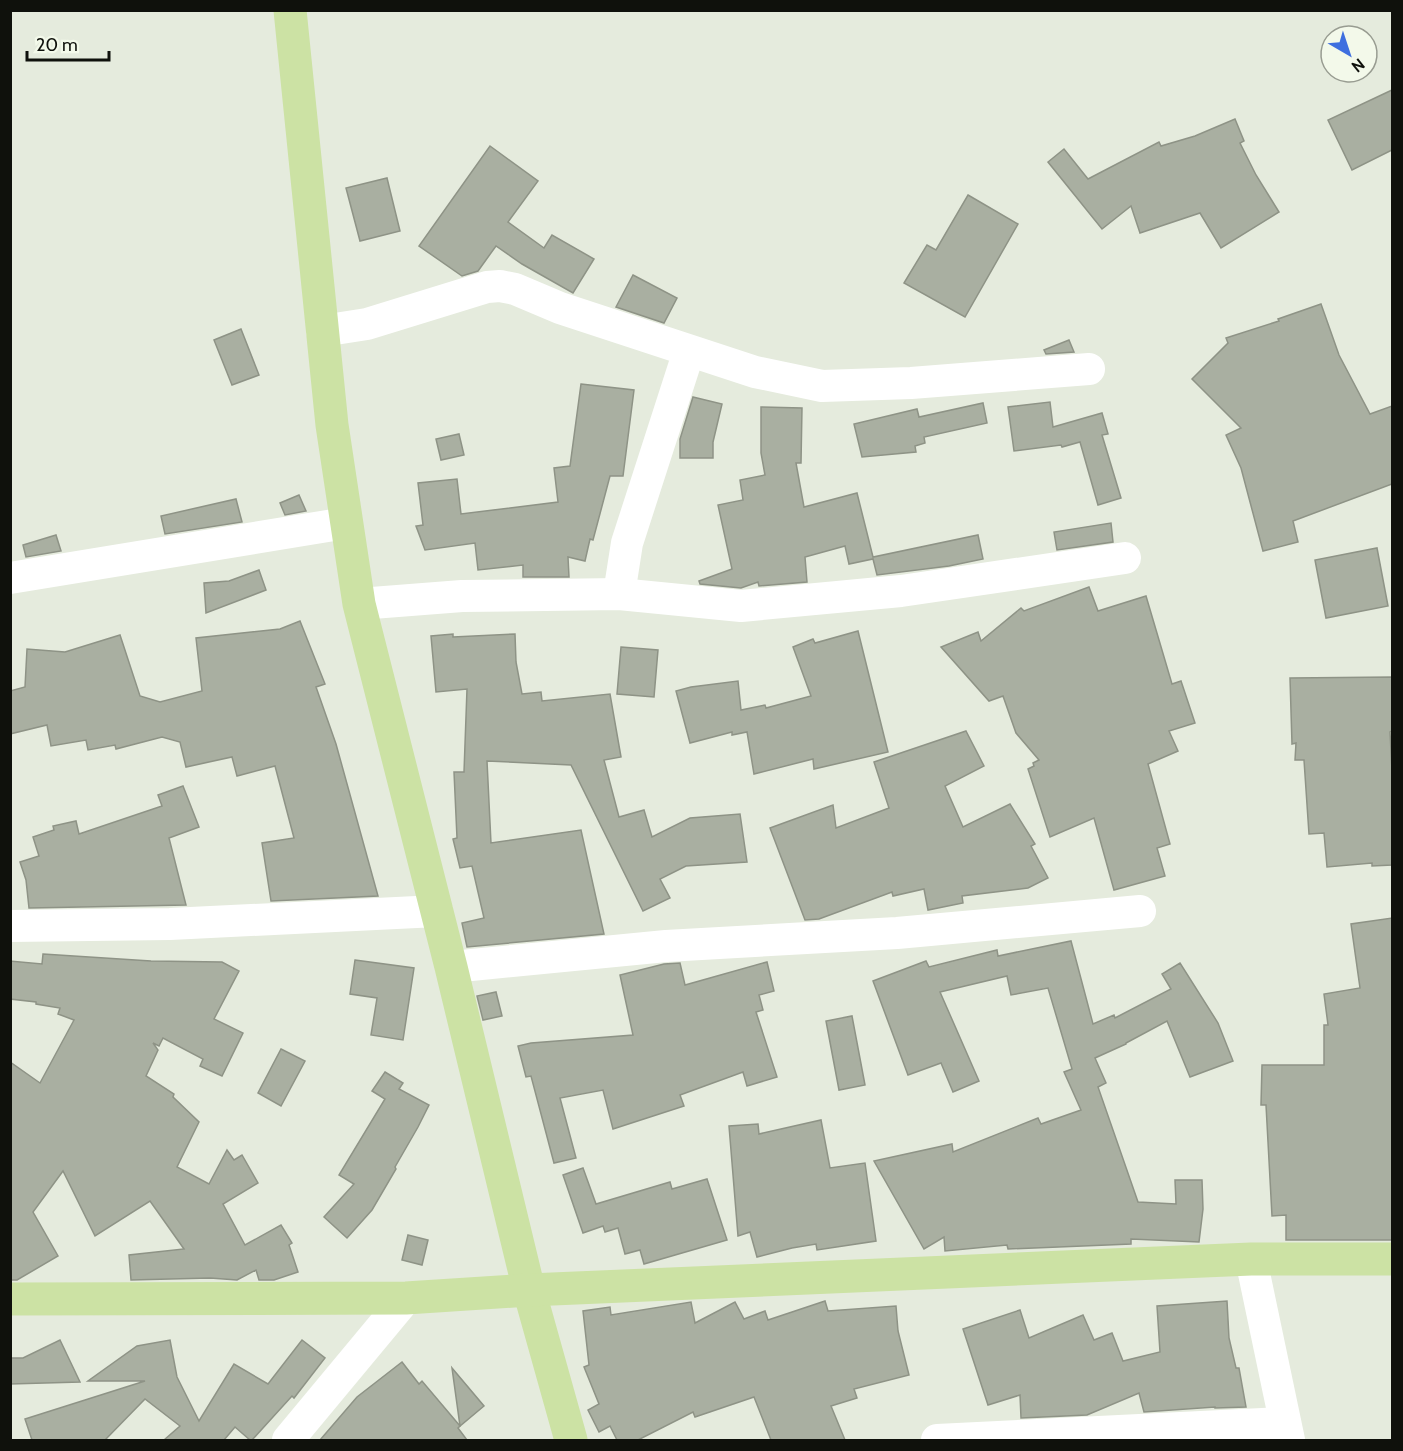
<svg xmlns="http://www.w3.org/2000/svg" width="1403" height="1451" font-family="Cabin,sans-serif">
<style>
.building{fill:#a9afa1;stroke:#8e9386;stroke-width:1.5}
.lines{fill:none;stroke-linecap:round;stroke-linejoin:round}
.minor{stroke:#fff;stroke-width:32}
.major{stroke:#cce2a4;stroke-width:33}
</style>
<rect width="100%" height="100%" fill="#e5ebdd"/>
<g class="building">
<polygon points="1392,90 1392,150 1352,170 1328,120"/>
<polygon points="1235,119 1244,141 1240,143 1256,175 1279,212 1221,248 1200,213 1140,233 1131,206 1102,229 1048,162 1064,149 1088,179 1159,142 1161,146 1195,136"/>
<polygon points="490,146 538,181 508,222 544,248 552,235 594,259 573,293 522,264 496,246 478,271 462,276 419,246"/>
<polygon points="387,178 400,231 360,241 346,188"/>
<polygon points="968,195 1018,224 965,317 904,283 927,245 936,250"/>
<polygon points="633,275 677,298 664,323 616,307"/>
<polygon points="1321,304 1339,355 1370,414 1392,406 1392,484 1293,521 1298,542 1263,551 1241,468 1226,435 1241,428 1192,379 1228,343 1226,338 1279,321 1278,319"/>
<polygon points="241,329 259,375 232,385 214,340"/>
<polygon points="1069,340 1074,352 1046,354 1044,350"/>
<polygon points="581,384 634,390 623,476 610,476 593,540 590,539 585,561 568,557 569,577 523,577 523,565 478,570 475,543 425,550 416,526 423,525 418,483 457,479 461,514 558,502 554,468 570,466"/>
<polygon points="693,397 722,404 713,442 713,458 680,458 680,439"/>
<polygon points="1050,402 1053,427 1102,413 1108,434 1102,435 1121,498 1098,505 1080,442 1062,447 1061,445 1014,451 1008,407"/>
<polygon points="983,403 987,423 924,437 925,443 915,446 916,452 862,457 854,424 917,409 919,417"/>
<polygon points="761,407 802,408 801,463 796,463 804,507 857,493 873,557 978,535 983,559 949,566 877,575 873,559 849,564 845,546 805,557 807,582 759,586 758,582 741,588 700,584 699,581 732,569 718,505 743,500 740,480 765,475 761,453"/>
<polygon points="459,434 464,455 441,460 436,439"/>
<polygon points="299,495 306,511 285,515 280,503"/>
<polygon points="236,499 242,522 165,534 161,516"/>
<polygon points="1111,523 1113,542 1057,550 1054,532"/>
<polygon points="56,535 61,551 26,557 23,545"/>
<polygon points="1377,548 1388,606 1326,618 1315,560"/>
<polygon points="259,570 266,590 206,613 204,583 229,581"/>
<polygon points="1089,587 1098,611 1146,596 1172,684 1181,681 1195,723 1169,731 1178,751 1148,764 1170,844 1157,848 1165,876 1114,890 1094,818 1050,837 1028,769 1034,766 1033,763 1039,760 1016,733 1003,696 989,701 941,647 978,632 981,641 1021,608 1024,611"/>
<polygon points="300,621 325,684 316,687 336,744 378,896 271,901 262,843 294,838 275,766 237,776 232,757 186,767 180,742 162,737 116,749 115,745 88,750 86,740 51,746 47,725 10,734 10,691 25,687 27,649 65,652 120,635 140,696 160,702 202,691 196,638 280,629"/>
<polygon points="858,631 888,752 814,769 813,759 754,774 747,732 732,735 732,732 690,743 676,691 691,687 738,681 741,710 765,705 766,708 811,696 793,647 813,639 815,643"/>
<polygon points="453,634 453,637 515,634 516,662 522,694 541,692 542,701 610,694 621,757 604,760 619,817 644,810 652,837 690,818 740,814 747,862 686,866 660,879 670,898 643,911 571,765 487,761 491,843 581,830 604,934 467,947 462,923 484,918 472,866 460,868 453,839 457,838 454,772 464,772 467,689 436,692 431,636"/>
<polygon points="621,647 658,650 654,697 617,694"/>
<polygon points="1392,677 1392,731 1390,732 1392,770 1392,865 1372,866 1372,863 1327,867 1324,833 1309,834 1304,760 1295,760 1296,743 1292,744 1290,678"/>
<polygon points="966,731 984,766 945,786 963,827 1010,804 1035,844 1031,846 1048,878 1028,888 962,896 963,903 928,910 924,889 893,896 892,892 819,919 805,920 770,828 833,805 836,828 889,808 874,762"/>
<polygon points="183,786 199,827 169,838 186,905 29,908 26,880 20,862 39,856 33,837 54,830 53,826 76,821 79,834 162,806 158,795"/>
<polygon points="1392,918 1392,1240 1286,1240 1286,1215 1272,1216 1266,1105 1261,1105 1262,1065 1324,1065 1324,1025 1328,1025 1324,994 1360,988 1351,924"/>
<polygon points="1071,941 1093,1024 1114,1015 1115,1018 1171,989 1162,974 1180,963 1218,1023 1233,1061 1190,1077 1167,1021 1126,1043 1126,1044 1095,1058 1106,1083 1098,1087 1138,1202 1176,1204 1175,1180 1202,1180 1203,1209 1199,1242 1131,1239 1131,1244 1008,1249 1007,1245 945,1251 944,1237 924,1249 874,1161 952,1144 953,1152 1038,1118 1041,1124 1081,1110 1064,1072 1072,1069 1048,988 1011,995 1007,976 940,992 979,1081 953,1092 941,1063 908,1075 873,981 926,961 929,967 997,950 998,956"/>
<polygon points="43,954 151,961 222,962 239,971 214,1019 243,1033 222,1076 200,1066 203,1059 163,1038 159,1046 153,1043 158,1050 146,1076 174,1094 173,1097 199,1122 177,1167 209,1184 227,1150 234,1160 242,1155 258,1183 223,1204 245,1245 281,1225 292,1243 289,1245 298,1272 274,1280 259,1280 256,1270 237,1280 210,1278 131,1280 129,1255 184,1249 150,1201 95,1236 63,1171 33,1212 58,1256 17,1280 10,1280 10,1062 40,1083 74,1020 58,1014 60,1008 36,1004 36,1002 10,999 10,961 42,964"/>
<polygon points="355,960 414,968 403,1040 371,1035 377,998 350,994"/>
<polygon points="767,962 774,991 759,995 763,1010 756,1012 777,1077 747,1086 743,1072 680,1095 684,1106 613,1129 603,1090 560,1098 576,1158 554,1163 531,1076 526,1077 518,1046 531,1043 633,1035 620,975 664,964 680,963 685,985"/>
<polygon points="496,992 502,1016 483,1020 477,996"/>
<polygon points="852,1016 865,1085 839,1090 826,1021"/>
<polygon points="281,1049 305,1061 281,1106 258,1093"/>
<polygon points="385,1072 403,1083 399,1089 429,1105 418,1127 395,1167 396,1169 372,1210 347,1238 324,1217 354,1184 339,1175 385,1099 372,1091"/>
<polygon points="821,1120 830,1168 865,1163 876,1241 817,1250 816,1244 792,1248 757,1257 750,1232 738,1236 729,1126 758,1124 759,1134"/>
<polygon points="583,1168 596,1204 670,1182 672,1189 707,1179 727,1240 644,1264 640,1250 625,1254 618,1228 605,1232 603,1226 583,1233 563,1175"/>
<polygon points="408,1235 428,1240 422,1265 402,1260"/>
<polygon points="825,1301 828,1311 896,1306 898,1331 909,1375 854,1389 857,1398 831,1406 845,1440 771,1440 754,1397 695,1417 693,1412 638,1440 617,1440 610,1426 599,1432 588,1410 599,1404 584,1367 589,1365 583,1311 610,1307 611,1315 691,1302 695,1323 735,1302 744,1319 765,1311 768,1320"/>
<polygon points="1227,1301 1229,1338 1236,1368 1239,1368 1246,1407 1215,1408 1215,1407 1144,1412 1139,1393 1087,1415 1021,1418 1020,1395 988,1405 963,1329 1020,1310 1029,1338 1083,1315 1094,1340 1112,1333 1123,1361 1160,1352 1157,1306"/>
<polygon points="60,1340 80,1382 10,1384 10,1358 23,1358"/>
<polygon points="170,1340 177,1377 199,1421 234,1364 268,1384 302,1340 325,1358 294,1398 292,1396 252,1440 250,1440 235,1427 224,1440 164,1440 180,1426 145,1399 105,1440 32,1440 25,1419 145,1381 88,1381 137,1346"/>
<polygon points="402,1362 419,1384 422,1381 460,1426 458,1428 467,1440 320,1440 357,1397"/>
<polygon points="452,1368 484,1406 460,1426"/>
</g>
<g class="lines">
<g class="minor">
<polyline points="322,331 367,324 487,287 500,286 515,289 560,308 755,372 822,386 911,383 1089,369"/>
<polyline points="10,578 346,523"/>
<polyline points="619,594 627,543 689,351"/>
<polyline points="359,604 462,596 619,594 741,606 901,591 1125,558"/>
<polyline points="10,926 170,924 437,911"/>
<polyline points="451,967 666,946 897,933 1140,911"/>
<polyline points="1251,1259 1289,1440"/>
<polyline points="288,1440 406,1298"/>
<polyline points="937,1440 1285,1423"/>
</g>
<g class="major">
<polyline points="290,10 332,425 359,604 451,967 529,1290 571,1440"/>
<polyline points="10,1299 406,1298 529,1290 1251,1259 1392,1259"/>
</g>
</g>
<rect width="1403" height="1451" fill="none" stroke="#0f110c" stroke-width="24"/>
<g transform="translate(1349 54) rotate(141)"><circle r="28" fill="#f3f9ea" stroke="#989c91" stroke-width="1.5"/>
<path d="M0-4.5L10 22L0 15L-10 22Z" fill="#3e6fdf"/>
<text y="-9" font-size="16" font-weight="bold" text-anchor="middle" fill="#0f110c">N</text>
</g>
<path d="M27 51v9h82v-9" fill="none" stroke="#0f110c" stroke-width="3"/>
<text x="36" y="51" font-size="18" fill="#0f110c" stroke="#f3f9ea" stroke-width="4.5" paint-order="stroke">20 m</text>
</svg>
